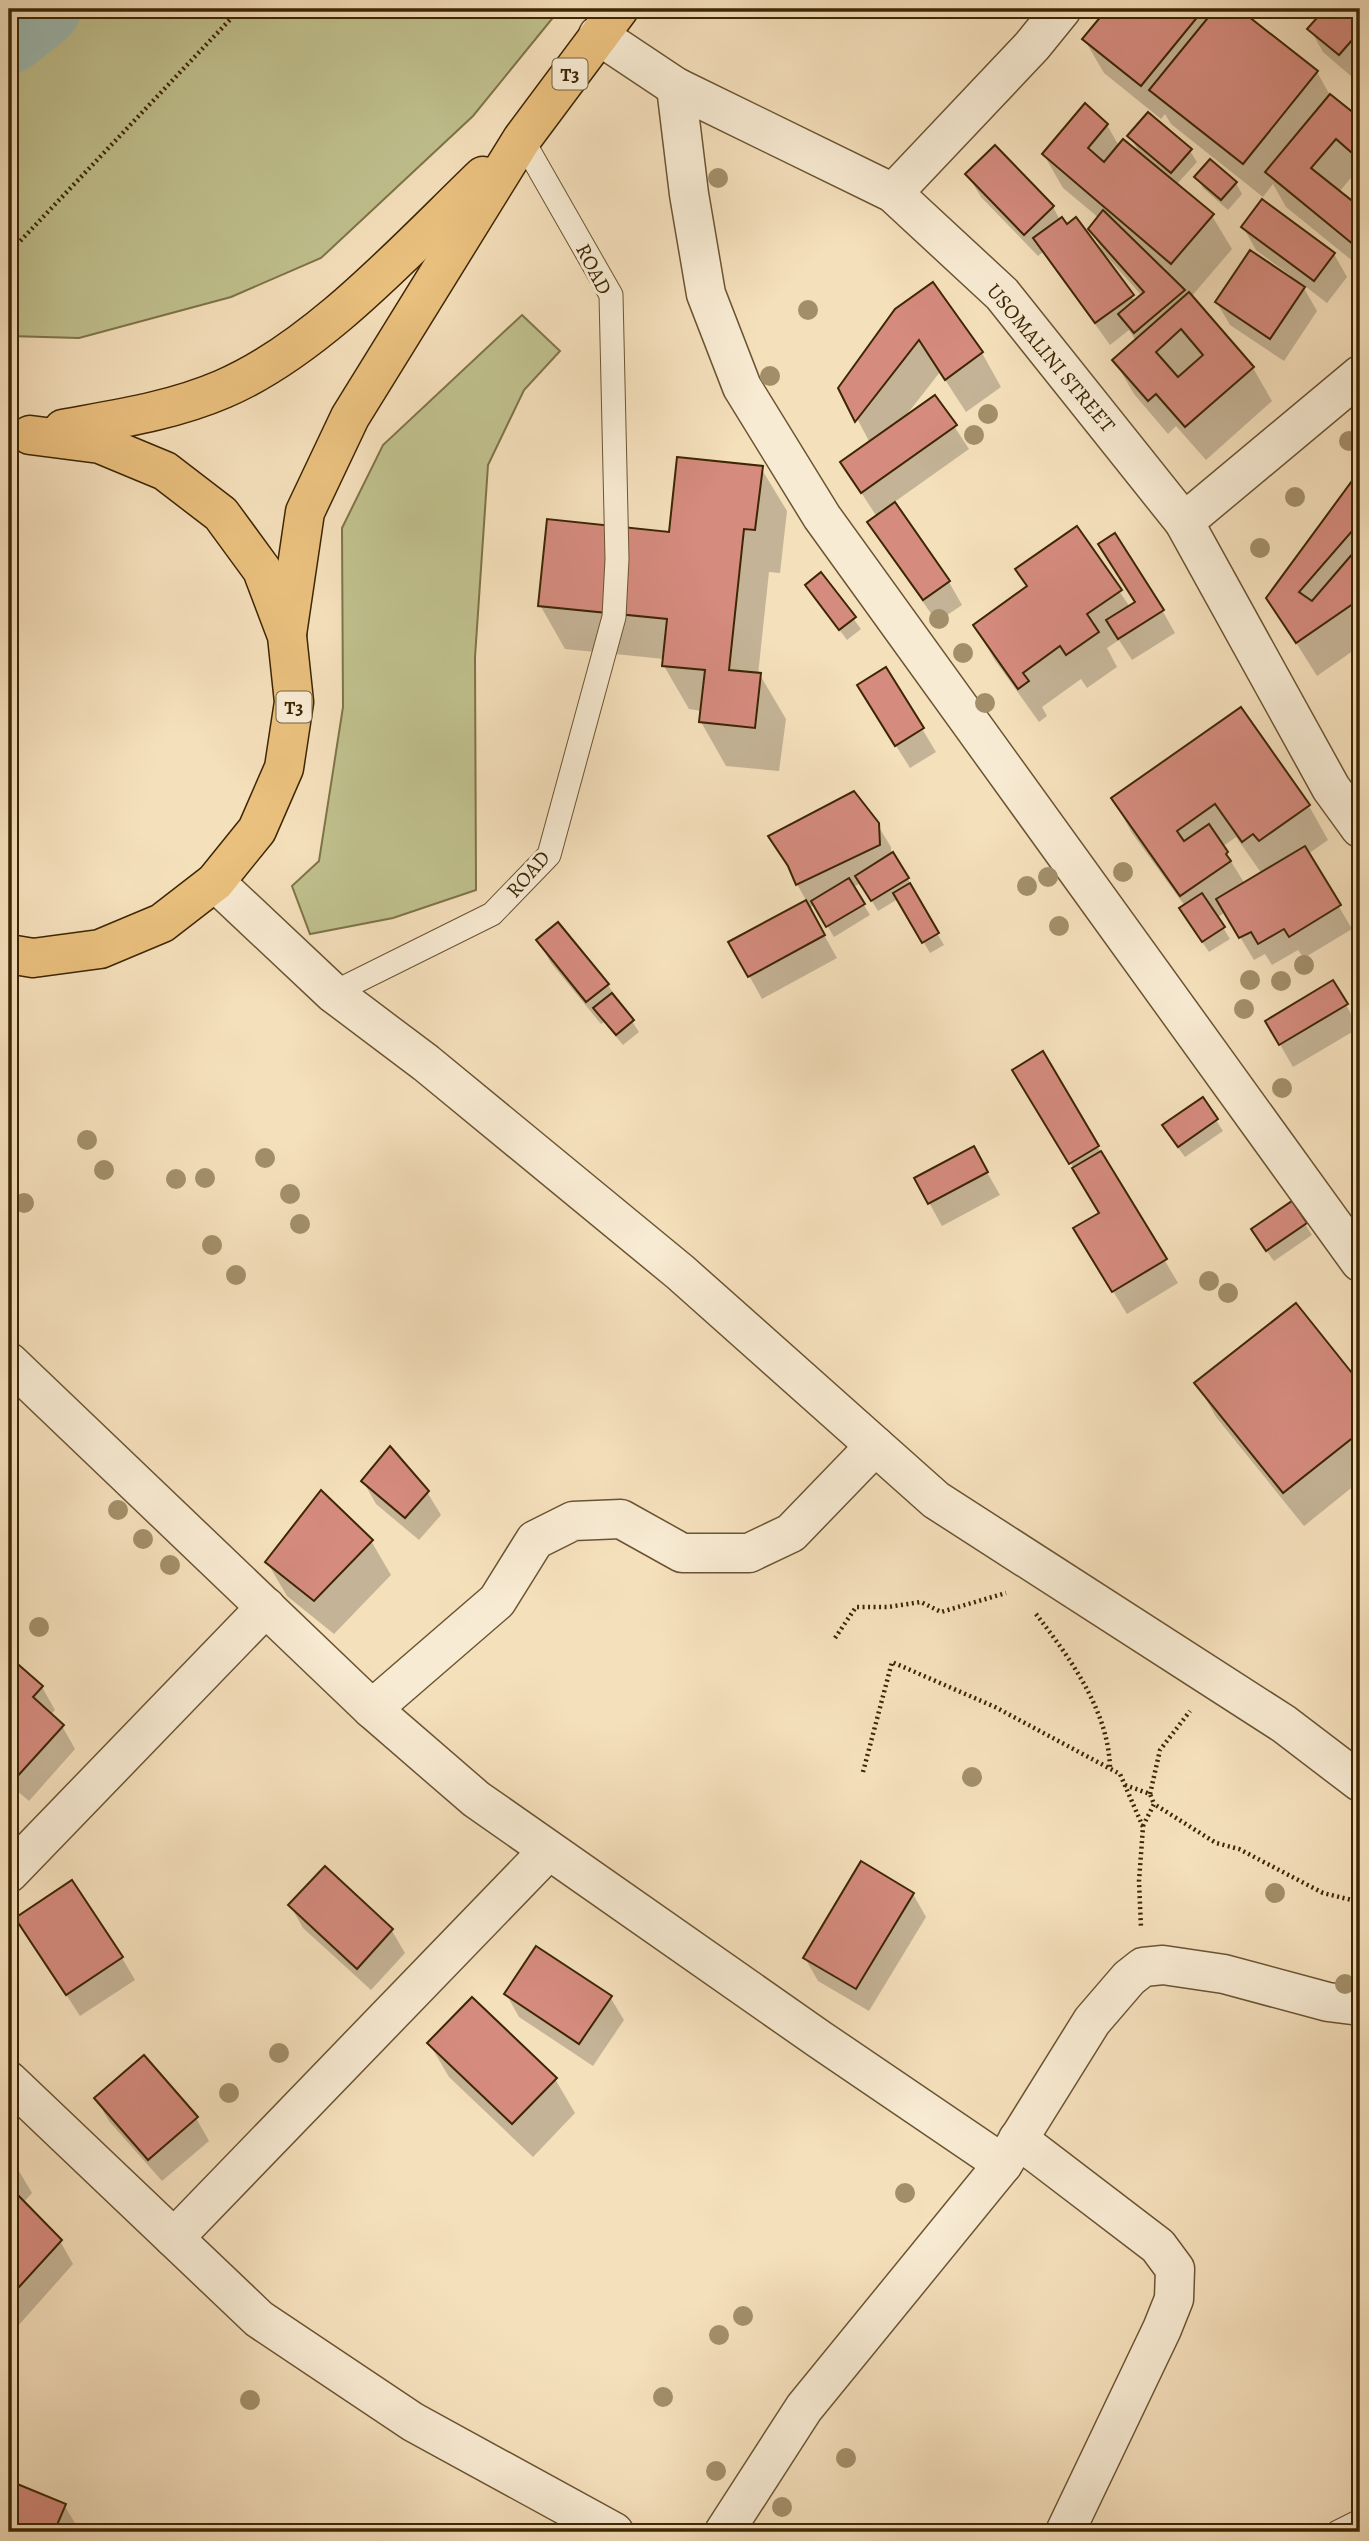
<svg xmlns="http://www.w3.org/2000/svg" width="1369" height="2541" font-family="Alegreya,serif">
<style>
.green{fill:#c0c18e;stroke:#7e7448;stroke-width:2}
.shadow{fill:#0003;fill-rule:evenodd}
.lines{fill:none;stroke-linecap:round;stroke-linejoin:round}
.river{stroke:#9dbcb5;stroke-width:74}
.building{fill:#d58b7e;stroke:#3d2603;stroke-width:2;fill-rule:evenodd}
.lane-casing{stroke:#6b5431;stroke-width:25}
.street-casing{stroke:#6b5431;stroke-width:41}
.highway-casing{stroke:#3d2603;stroke-width:41}
.path{stroke:#3d2603;stroke-width:4.5;stroke-dasharray:2 3.5;stroke-linecap:butt}
.lane{stroke:#f8ebd3;stroke-width:23}
.street{stroke:#f8ebd3;stroke-width:38}
.highway{stroke:#eac07e;stroke-width:38}
.tree{fill:#a28f6a}
.labels{text-anchor:middle;stroke-width:6;stroke-linejoin:round;paint-order:stroke}
.shield{fill:#f8ebd3;stroke:#756141;stroke-width:2}
.shield-label{font-size:19px;font-weight:bold;fill:#3d2603}
.street-label{font-size:21px;fill:#3d2603;stroke:#f8ebd3}
</style>
<rect width="100%" height="100%" fill="#f5e0bc"/>
<filter id="stains"><feTurbulence type="fractalNoise" baseFrequency=".00286" numOctaves="4"/><feColorMatrix values="0 0 0 0 .2 0 0 0 0 .09 0 0 0 0 .02 0 0 0 .5 -.17"/></filter>
<radialGradient id="worn" r=".72"><stop offset=".6" stop-color="#630" stop-opacity="0"/><stop offset="1" stop-color="#630" stop-opacity=".3"/></radialGradient>
<g class="green">
<polygon points="9,9 560,9 473,116 321,258 231,297 79,338 9,336"/>
<polygon points="522,315 560,351 524,390 488,465 475,657 476,890 393,918 310,934 292,886 319,861 343,707 342,528 383,445"/>
</g>
<g class="shadow">
<polygon points="1021,9 1055,9 1040,26"/>
<polygon points="1109,9 1205,9 1210,18 1217,9 1237,9 1317,72 1331,97 1360,121 1360,176 1356,172 1339,192 1355,206 1360,200 1360,267 1286,207 1273,184 1263,197 1171,124 1165,114 1161,119 1104,73 1084,39"/>
<polygon points="1327,9 1360,9 1360,68 1352,77 1323,52 1310,29"/>
<polygon points="1107,125 1119,146 1140,154 1130,136 1190,151 1197,162 1176,185 1212,216 1232,249 1191,297 1253,368 1272,401 1206,460 1176,426 1168,434 1134,394 1114,360 1136,341 1129,330 1110,345 1043,252 1038,256 981,197 967,174 1053,207 1060,220 1136,302 1142,296 1103,252 1090,229 1099,218 1063,188 1044,155"/>
<polygon points="1197,177 1236,183 1242,194 1228,210 1203,188"/>
<polygon points="1243,227 1334,254 1347,277 1327,303 1301,283 1317,311 1284,361 1230,325 1217,303 1291,276 1256,250"/>
<polygon points="933,284 982,353 1001,387 966,412 940,372 904,418 935,397 969,449 893,503 949,582 962,605 937,622 883,545 870,522 877,517 842,463 870,443 841,388"/>
<polygon points="761,468 787,511 780,573 769,572 758,675 760,675 786,719 779,771 726,766 701,722 702,711 689,709 664,666 664,659 565,649 540,605 670,534"/>
<polygon points="1360,473 1360,646 1317,676 1268,598"/>
<polygon points="1076,528 1130,607 1162,610 1175,633 1132,660 1119,640 1107,648 1117,667 1087,688 1081,679 1042,707 1047,716 1039,722 994,659 975,625 1028,588"/>
<polygon points="821,575 861,629 847,640 807,586"/>
<polygon points="886,669 936,752 910,768 873,709"/>
<path d="M 1240,710 L 1309,806 L 1328,840 L 1308,854 L 1352,929 L 1304,958 L 1298,950 L 1272,965 L 1265,954 L 1254,960 L 1225,912 L 1217,918 L 1230,939 L 1209,952 L 1187,920 L 1185,906 L 1132,833 L 1113,799 ZM 1236,837 L 1262,874 L 1245,884 L 1222,847 Z"/>
<polygon points="877,824 891,847 891,856 908,879 914,890 912,891 944,945 930,953 898,899 878,911 861,883 853,887 870,915 834,937 815,905 809,908 837,958 762,999 731,943 807,902 770,836"/>
<polygon points="558,924 608,985 639,1032 623,1045 604,1022 601,1024 551,963 538,940"/>
<polygon points="1346,1005 1359,1028 1293,1067 1267,1022"/>
<polygon points="1015,1070 1098,1147 1178,1283 1127,1314 1089,1252 1101,1214"/>
<polygon points="1203,1100 1223,1131 1185,1157 1170,1137"/>
<polygon points="973,1148 1000,1195 942,1226 916,1179"/>
<polygon points="1305,1224 1312,1235 1274,1261 1259,1241"/>
<polygon points="1296,1305 1360,1386 1360,1481 1304,1526 1216,1417 1197,1383"/>
<polygon points="363,1481 427,1492 441,1515 419,1540 376,1504"/>
<polygon points="371,1541 391,1575 334,1634 287,1596 267,1562"/>
<polygon points="12,1661 42,1687 55,1710 50,1715 62,1726 75,1749 29,1801 9,1784 9,1665"/>
<polygon points="325,1868 392,1931 405,1953 371,1990 303,1928 290,1905"/>
<polygon points="913,1894 926,1917 869,2011 818,1981 805,1958"/>
<polygon points="17,1919 122,1958 135,1980 80,2016"/>
<polygon points="506,1994 610,1997 624,2020 593,2066 519,2017"/>
<polygon points="429,2043 555,2079 575,2113 533,2157 449,2077"/>
<polygon points="96,2099 196,2118 209,2141 162,2181 109,2121"/>
<polygon points="9,2154 32,2193 23,2203 60,2241 73,2264 17,2327 9,2322"/>
<polygon points="11,2483 64,2505 78,2528 76,2532 9,2532 9,2488"/>
</g>
<g class="lines">
<polyline class="river" points="9,37 44,9"/>
</g>
<g class="building">
<polygon points="1107,9 1204,9 1141,86 1082,39"/>
<polygon points="1215,9 1239,9 1318,71 1243,164 1149,90"/>
<polygon points="1325,9 1360,9 1360,31 1339,55 1307,29"/>
<polygon points="1330,94 1360,118 1360,160 1336,139 1311,168 1355,203 1360,197 1360,250 1265,172"/>
<polygon points="1085,103 1108,124 1088,148 1104,162 1123,139 1214,214 1171,264 1042,154"/>
<polygon points="1148,112 1192,149 1171,173 1127,136"/>
<polygon points="995,145 1054,206 1024,235 965,174"/>
<polygon points="1210,159 1237,182 1221,200 1194,177"/>
<polygon points="1262,199 1335,253 1314,281 1241,227"/>
<polygon points="1103,210 1185,290 1134,333 1118,314 1144,292 1088,229"/>
<polygon points="1062,217 1067,224 1076,217 1134,295 1095,323 1033,238"/>
<polygon points="1250,250 1305,287 1270,339 1215,302"/>
<polygon points="933,282 983,352 945,380 919,340 855,422 838,388 895,309"/>
<path d="M 1189,292 L 1254,367 L 1185,427 L 1156,394 L 1148,401 L 1112,360 ZM 1181,329 L 1203,355 L 1178,377 L 1156,352 Z"/>
<polygon points="935,395 957,425 861,493 840,462"/>
<polygon points="677,457 763,466 755,530 744,529 729,670 761,673 755,728 699,722 705,670 662,666 667,619 538,606 547,519 669,532"/>
<polygon points="1360,470 1360,522 1299,592 1312,601 1360,545 1360,599 1296,643 1266,598"/>
<polygon points="895,502 950,581 923,600 867,522"/>
<polygon points="1077,526 1122,590 1087,614 1099,632 1066,655 1060,646 1023,673 1029,681 1018,689 973,625 1027,586 1015,569"/>
<polygon points="1115,533 1164,610 1118,639 1106,620 1135,602 1098,544"/>
<polygon points="821,572 856,617 839,630 805,585"/>
<polygon points="886,667 924,728 895,746 857,685"/>
<polygon points="1241,707 1310,805 1259,841 1253,834 1242,842 1215,804 1177,831 1184,841 1209,824 1228,852 1226,854 1231,861 1180,896 1111,798"/>
<polygon points="854,791 879,823 880,845 796,885 788,866 768,836"/>
<polygon points="1305,846 1341,905 1289,937 1284,929 1258,944 1251,932 1239,938 1216,899"/>
<polygon points="893,852 909,878 871,901 855,876"/>
<polygon points="849,878 865,904 826,927 811,901"/>
<polygon points="910,883 939,933 922,943 893,893"/>
<polygon points="1202,893 1225,927 1202,942 1179,908"/>
<polygon points="806,900 825,935 748,977 728,942"/>
<polygon points="558,922 609,984 586,1002 536,940"/>
<polygon points="1333,980 1348,1004 1279,1045 1265,1021"/>
<polygon points="612,993 634,1020 616,1035 593,1008"/>
<polygon points="1043,1051 1099,1146 1069,1164 1012,1070"/>
<polygon points="1203,1097 1218,1119 1178,1147 1162,1125"/>
<polygon points="974,1146 988,1172 928,1204 914,1178"/>
<polygon points="1101,1151 1167,1259 1112,1292 1073,1228 1099,1213 1072,1168"/>
<polygon points="1292,1201 1307,1223 1266,1251 1251,1229"/>
<polygon points="1296,1303 1360,1383 1360,1432 1283,1493 1194,1383"/>
<polygon points="390,1446 429,1491 405,1518 361,1481"/>
<polygon points="321,1490 373,1540 314,1601 265,1562"/>
<polygon points="12,1659 43,1686 33,1697 64,1725 15,1779 9,1774 9,1663"/>
<polygon points="861,1861 914,1893 856,1989 803,1958"/>
<polygon points="325,1866 393,1929 357,1969 288,1905"/>
<polygon points="72,1880 123,1957 66,1995 15,1918"/>
<polygon points="536,1946 612,1996 579,2044 504,1994"/>
<polygon points="472,1997 557,2078 512,2124 427,2043"/>
<polygon points="144,2055 198,2117 148,2160 94,2098"/>
<polygon points="11,2188 62,2240 9,2298 9,2190"/>
<polygon points="10,2481 66,2504 54,2532 9,2532"/>
</g>
<g class="lines">
<g class="lane-casing">
<g id="lane">
<polyline points="333,993 492,914 549,855 614,617 617,559 611,295 522,139"/>
<polyline points="1338,2532 1360,2521"/>
</g>
</g>
<g class="street-casing">
<g id="street">
<polyline points="598,35 676,87 893,193 1002,294 1184,522 1331,788 1360,828"/>
<polyline points="676,87 689,194 706,294 742,387 822,517 1360,1262"/>
<polyline points="893,193 1032,46 1062,9"/>
<polyline points="1184,522 1360,375"/>
<polyline points="215,882 333,993 426,1063 680,1272 936,1500 1284,1724 1360,1782"/>
<polyline points="9,1362 372,1709 476,1799 819,2039 1003,2164"/>
<polyline points="372,1709 497,1601 535,1540 573,1521 621,1519 682,1553 749,1553 791,1533 875,1446"/>
<polyline points="9,1873 266,1607"/>
<polyline points="9,2081 259,2319 413,2422 614,2532"/>
<polyline points="1018,2139 1158,2246 1175,2269 1174,2299 1162,2329 1065,2532"/>
<polyline points="174,2238 548,1851"/>
<polyline points="724,2532 804,2408 1003,2164 1092,2021 1129,1978 1143,1967 1163,1965 1224,1974 1328,2002 1360,2006"/>
</g>
</g>
<g class="highway-casing">
<g id="highway">
<path d="M 63,429 C 117,419 172,411 223,389 C 317,349 409,247 483,176"/>
<polyline points="287,634 305,512 350,417 522,139 619,9"/>
<polyline points="9,954 33,958 100,949 162,923 215,882 257,830 284,768 294,702 287,636 262,570 221,514 165,471 100,444 30,435"/>
</g>
</g>
<g class="path">
<polyline points="9,253 240,9"/>
<path d="M 1036,1614 C 1070,1658 1108,1710 1110,1767"/>
<polyline points="835,1638 856,1607 888,1607 921,1602 941,1612 1006,1593"/>
<polyline points="863,1772 892,1662 995,1707 1120,1774 1143,1827 1139,1881 1141,1928"/>
<polyline points="1125,1785 1150,1794 1154,1804"/>
<polyline points="1150,1794 1160,1750 1190,1711"/>
<polyline points="1143,1826 1154,1804 1216,1843 1239,1849 1323,1893 1360,1902"/>
</g>
<use href="#lane" class="lane"/>
<use href="#street" class="street"/>
<use href="#highway" class="highway"/>
</g>
<g class="tree">
<circle cx="718" cy="178" r="10"/>
<circle cx="808" cy="310" r="10"/>
<circle cx="770" cy="376" r="10"/>
<circle cx="988" cy="414" r="10"/>
<circle cx="974" cy="435" r="10"/>
<circle cx="1349" cy="441" r="10"/>
<circle cx="1295" cy="497" r="10"/>
<circle cx="1260" cy="548" r="10"/>
<circle cx="939" cy="619" r="10"/>
<circle cx="963" cy="653" r="10"/>
<circle cx="985" cy="703" r="10"/>
<circle cx="1123" cy="872" r="10"/>
<circle cx="1048" cy="877" r="10"/>
<circle cx="1027" cy="886" r="10"/>
<circle cx="1059" cy="926" r="10"/>
<circle cx="1304" cy="965" r="10"/>
<circle cx="1250" cy="980" r="10"/>
<circle cx="1281" cy="981" r="10"/>
<circle cx="1244" cy="1009" r="10"/>
<circle cx="1282" cy="1088" r="10"/>
<circle cx="87" cy="1140" r="10"/>
<circle cx="265" cy="1158" r="10"/>
<circle cx="104" cy="1170" r="10"/>
<circle cx="205" cy="1178" r="10"/>
<circle cx="176" cy="1179" r="10"/>
<circle cx="290" cy="1194" r="10"/>
<circle cx="24" cy="1203" r="10"/>
<circle cx="300" cy="1224" r="10"/>
<circle cx="212" cy="1245" r="10"/>
<circle cx="236" cy="1275" r="10"/>
<circle cx="1209" cy="1281" r="10"/>
<circle cx="1228" cy="1293" r="10"/>
<circle cx="118" cy="1510" r="10"/>
<circle cx="143" cy="1539" r="10"/>
<circle cx="170" cy="1565" r="10"/>
<circle cx="39" cy="1627" r="10"/>
<circle cx="972" cy="1777" r="10"/>
<circle cx="1275" cy="1893" r="10"/>
<circle cx="1345" cy="1984" r="10"/>
<circle cx="279" cy="2053" r="10"/>
<circle cx="229" cy="2093" r="10"/>
<circle cx="905" cy="2193" r="10"/>
<circle cx="743" cy="2316" r="10"/>
<circle cx="719" cy="2335" r="10"/>
<circle cx="663" cy="2397" r="10"/>
<circle cx="250" cy="2400" r="10"/>
<circle cx="846" cy="2458" r="10"/>
<circle cx="716" cy="2471" r="10"/>
<circle cx="782" cy="2507" r="10"/>
</g>
<g class="labels">
<g class="shield">
<rect x="552.5" y="58.5" width="35" height="31" rx="5"/>
<rect x="276.5" y="691.5" width="35" height="31" rx="5"/>
</g>
<g class="shield-label">
<text x="570" y="81">T3</text>
<text x="294" y="714">T3</text>
</g>
<g class="street-label">
<text transform="translate(594 269) rotate(63)" y="7">ROAD</text>
<text transform="translate(1051 358) rotate(50)" y="7">USOMALINI STREET</text>
<text transform="translate(528 874) rotate(-49)" y="7">ROAD</text>
</g>
</g>
<rect width="1369" height="2541" fill="none" stroke="#f5e0bc" stroke-width="35"/>
<rect x="10" y="10" width="1348" height="2520" fill="none" stroke="#3d2603" stroke-width="3.5"/>
<rect x="18" y="18" width="1334" height="2506" fill="none" stroke="#3d2603" stroke-width="2"/>
<rect width="100%" height="100%" filter="url(#stains)"/>
<rect width="100%" height="100%" fill="url(#worn)"/>
</svg>
